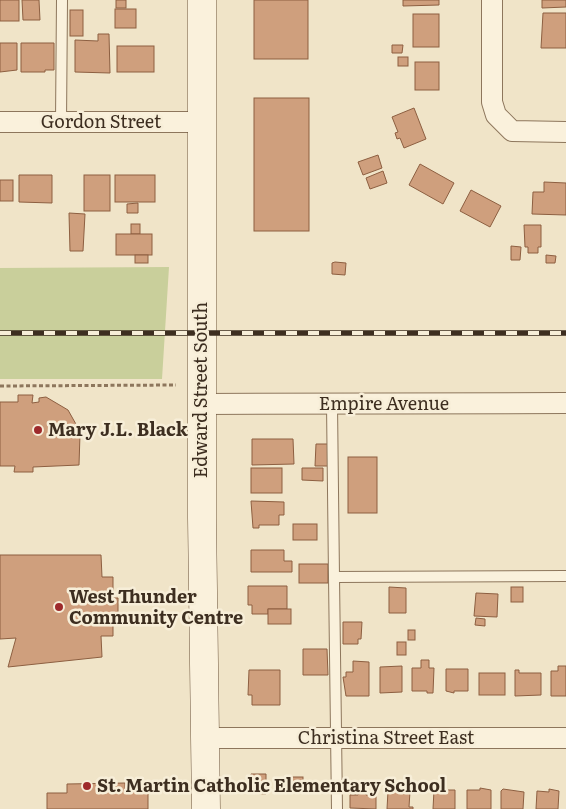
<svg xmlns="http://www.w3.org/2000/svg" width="566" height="809" font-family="Literata,serif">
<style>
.green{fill:#c9cf9b}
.building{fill:#cf9f7d;stroke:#8d5f41}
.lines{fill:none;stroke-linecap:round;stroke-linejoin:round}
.service-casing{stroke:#8d765c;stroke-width:12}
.minor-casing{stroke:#8d765c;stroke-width:22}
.secondary-casing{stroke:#6f573f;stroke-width:29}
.path{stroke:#8d765c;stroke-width:3;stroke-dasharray:4 2.5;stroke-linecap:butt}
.service{stroke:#faf1dc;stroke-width:10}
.minor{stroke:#faf1dc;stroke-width:20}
.secondary{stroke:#faf1dc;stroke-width:28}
.rail-casing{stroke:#3d2e20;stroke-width:5.5}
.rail{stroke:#f7eed8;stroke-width:4;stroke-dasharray:11;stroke-linecap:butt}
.poi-dot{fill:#9e2a2b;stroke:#f7eed8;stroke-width:2}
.labels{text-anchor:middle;stroke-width:5;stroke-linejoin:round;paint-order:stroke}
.street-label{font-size:18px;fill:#3d2e20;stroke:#f7eed8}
.poi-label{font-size:18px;font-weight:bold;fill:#3d2e20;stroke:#f7eed8;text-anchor:start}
</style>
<rect width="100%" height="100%" fill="#f0e4c8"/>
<polygon class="green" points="169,267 162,379 0,379 0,268"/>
<g class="building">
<rect x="0" y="0" width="19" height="21"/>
<polygon points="22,0 39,0 40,20 23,20"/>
<rect x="116" y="0" width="10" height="8"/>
<rect x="254" y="0" width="54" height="59"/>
<polygon points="403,0 439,0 439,5 403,6"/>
<polygon points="542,0 566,0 566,7 542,8"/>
<rect x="115" y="9" width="21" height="19"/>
<rect x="70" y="10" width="13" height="26"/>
<polygon points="543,13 566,13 566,48 541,48"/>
<rect x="413" y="14" width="26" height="33"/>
<polygon points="98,34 109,34 110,73 75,72 75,40 98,41"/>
<polygon points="0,43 17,43 17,70 0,72"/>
<polygon points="21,43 54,43 54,70 45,70 45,72 21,72"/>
<polygon points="392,45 403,45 402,53 392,53"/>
<rect x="117" y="46" width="37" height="26"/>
<rect x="398" y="57" width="10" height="9"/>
<rect x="415" y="62" width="24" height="28"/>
<rect x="254" y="98" width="55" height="133"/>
<polygon points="414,108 426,139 404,148 400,138 397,139 395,133 398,132 392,117"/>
<polygon points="378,155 382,168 363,175 358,162"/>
<polygon points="420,164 454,183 443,204 409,185"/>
<polygon points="383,171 387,183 370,189 366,178"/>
<polygon points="19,175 52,175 52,203 19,202"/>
<rect x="84" y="175" width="26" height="36"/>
<rect x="115" y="175" width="40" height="27"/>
<rect x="0" y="180" width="13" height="21"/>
<polygon points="544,182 566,183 566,215 532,214 533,192 544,192"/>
<polygon points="471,190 501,206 490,227 460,211"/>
<polygon points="138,203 138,213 127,213 127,204"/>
<polygon points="69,213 85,214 83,251 70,251"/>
<rect x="131" y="224" width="9" height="10"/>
<polygon points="524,225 541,225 541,247 538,247 538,253 528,253 528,247 525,247"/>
<rect x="116" y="234" width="36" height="21"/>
<polygon points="511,246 521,247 520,260 511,260"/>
<rect x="135" y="255" width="13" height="8"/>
<polygon points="546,255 556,256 555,263 546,263"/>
<polygon points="335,262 346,263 345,275 332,274 332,263"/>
<polygon points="18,395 33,395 32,403 39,402 39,398 46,397 68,410 77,426 77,434 80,434 79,465 33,467 33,472 14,472 15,466 0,466 0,402 18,402"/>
<polygon points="252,439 293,439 294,464 252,465"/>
<polygon points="316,444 329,444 329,466 315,466"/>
<rect x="348" y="457" width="29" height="56"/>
<rect x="251" y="468" width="31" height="25"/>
<polygon points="302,468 323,468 323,481 302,480"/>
<polygon points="251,501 284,502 284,515 279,515 279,525 259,525 259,528 253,528"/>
<rect x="293" y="524" width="24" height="16"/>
<polygon points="251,550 284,550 284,561 292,561 292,572 251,572"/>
<polygon points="0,555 101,555 102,577 113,577 113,598 118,598 118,615 113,615 113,636 101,636 102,657 8,667 16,638 0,639"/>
<rect x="299" y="564" width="29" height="19"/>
<polygon points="248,586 287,586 287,609 268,609 268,614 252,614 252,605 248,605"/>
<polygon points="389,587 406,588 406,613 389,613"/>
<rect x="511" y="587" width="12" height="15"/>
<polygon points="476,593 498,594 497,617 474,616"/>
<rect x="268" y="609" width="23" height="15"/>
<polygon points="476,618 485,619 485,626 475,625"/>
<polygon points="343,622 362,622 361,639 358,639 358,644 343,644"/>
<rect x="408" y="630" width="7" height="10"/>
<rect x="397" y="642" width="9" height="13"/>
<polygon points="303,649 327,649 328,675 303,675"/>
<polygon points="421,660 429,660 429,668 434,668 433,693 427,693 427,691 412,691 412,668 421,668"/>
<polygon points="353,661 369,662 369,696 346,696 343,677 346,677 346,672 353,672"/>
<polygon points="402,666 402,692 380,693 380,667"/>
<polygon points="558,666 566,666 566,696 551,696 551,671 558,671"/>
<polygon points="446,669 468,669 468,691 454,691 454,693 446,691"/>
<polygon points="249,670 280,670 280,705 252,705 252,695 248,695"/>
<polygon points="515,670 519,670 519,673 541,673 541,695 515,696"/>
<rect x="479" y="673" width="26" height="22"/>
<polygon points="251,774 266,774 266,794 251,793"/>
<rect x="286" y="777" width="17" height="10"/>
<polygon points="125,783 125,791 148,791 148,809 47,809 47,793 67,793 67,784"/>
<polygon points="480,788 491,790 491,809 467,809 467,790 480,790"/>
<polygon points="404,789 410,791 409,807 413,807 413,809 387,809 388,791 404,792"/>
<polygon points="503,789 524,792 523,809 501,809 501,791"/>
<polygon points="549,789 559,791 558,809 536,809 537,791 549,792"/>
<polygon points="434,790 455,790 455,809 433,809"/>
<polygon points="358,791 366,791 366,795 376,795 376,809 350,808 350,795 358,795"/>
</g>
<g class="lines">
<g class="service-casing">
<g id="service">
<polyline points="61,122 62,0"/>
<polyline points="332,404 334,577 566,576"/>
<polyline points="334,577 337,809"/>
</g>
</g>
<g class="minor-casing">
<g id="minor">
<polyline points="492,0 492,102 496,115 512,131 566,132"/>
<polyline points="0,122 202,122"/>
<polyline points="202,404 566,403"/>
<polyline points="205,738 566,738"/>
</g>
</g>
<g class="secondary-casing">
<polyline id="secondary" points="202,0 202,518 206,809"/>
</g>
<polyline class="path" points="0,386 176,385"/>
<use href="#service" class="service"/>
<use href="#minor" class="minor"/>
<use href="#secondary" class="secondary"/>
<g class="rail-casing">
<polyline id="rail" points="0,333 566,333"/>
</g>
<use href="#rail" class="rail"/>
</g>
<g class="poi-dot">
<circle cx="38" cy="430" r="5"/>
<circle cx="59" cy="607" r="5"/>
<circle cx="87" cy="786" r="5"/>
</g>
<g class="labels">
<g class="street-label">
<text x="101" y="128">Gordon Street</text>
<text transform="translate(201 390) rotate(-90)" y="6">Edward Street South</text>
<text x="384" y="410">Empire Avenue</text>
<text x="386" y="744">Christina Street East</text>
</g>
<g class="poi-label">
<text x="48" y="436">Mary J.L. Black</text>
<text x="69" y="603">West Thunder<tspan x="69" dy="21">Community Centre</tspan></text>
<text x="97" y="792">St. Martin Catholic Elementary School</text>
</g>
</g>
</svg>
